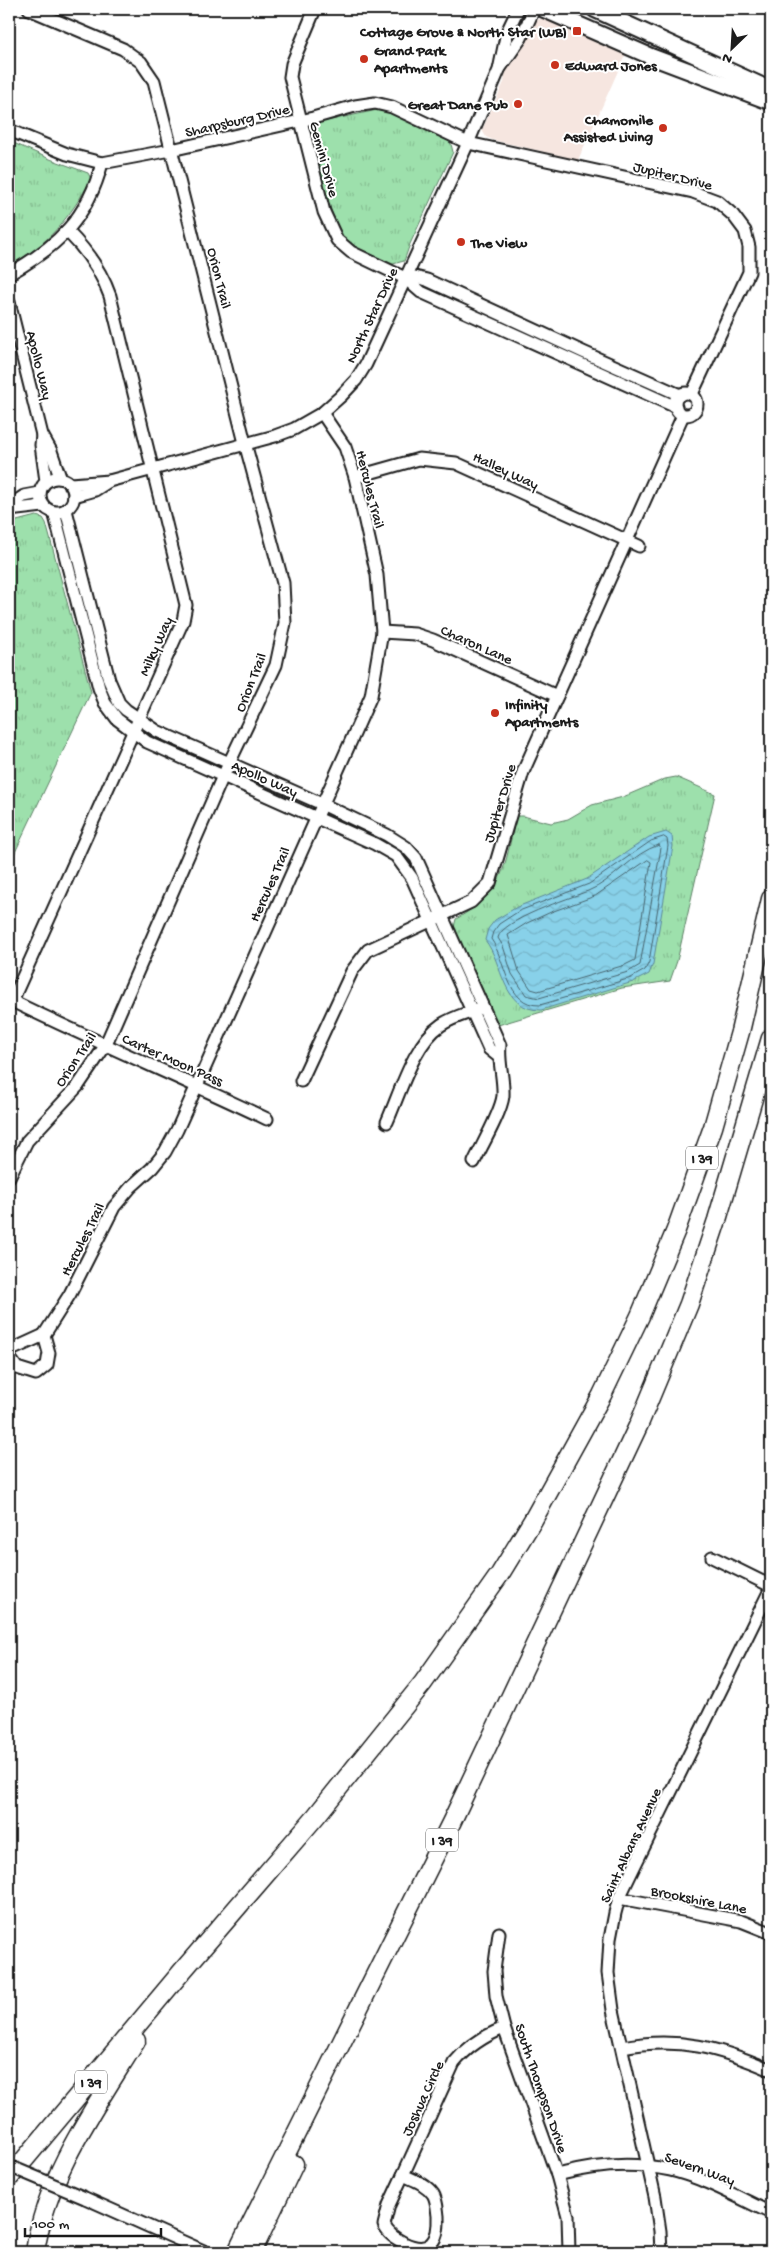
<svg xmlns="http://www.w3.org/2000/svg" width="780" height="2261" font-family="'Gochi Hand',sans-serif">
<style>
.built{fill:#f6e6e0}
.grass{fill:url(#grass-tufts);stroke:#5c7e64}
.water{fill:url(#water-waves);stroke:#5d8997}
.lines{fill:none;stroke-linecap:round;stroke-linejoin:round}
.shore{stroke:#47646e;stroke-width:1}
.minor-casing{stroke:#1c1c1c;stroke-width:15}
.major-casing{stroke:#1c1c1c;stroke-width:19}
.highway-casing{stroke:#1c1c1c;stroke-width:21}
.minor{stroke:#fff;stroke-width:11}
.major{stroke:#fff;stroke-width:15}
.highway{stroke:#fff;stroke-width:18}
.minor-bridge-casing{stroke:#1c1c1c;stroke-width:15;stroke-linecap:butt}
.minor-bridge{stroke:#fff;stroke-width:11}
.poi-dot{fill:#c8321e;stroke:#fff;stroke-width:2}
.labels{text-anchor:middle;stroke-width:4;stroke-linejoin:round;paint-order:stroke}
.shield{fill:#fff;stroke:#606060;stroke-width:1}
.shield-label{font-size:14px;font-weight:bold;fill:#1c1c1c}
.poi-label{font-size:15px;font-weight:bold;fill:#1c1c1c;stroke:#fff;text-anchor:start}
.street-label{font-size:15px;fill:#1c1c1c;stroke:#fff}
</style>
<defs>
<pattern id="grass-tufts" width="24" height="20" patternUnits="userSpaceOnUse" patternTransform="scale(1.25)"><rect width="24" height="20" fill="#9de0ac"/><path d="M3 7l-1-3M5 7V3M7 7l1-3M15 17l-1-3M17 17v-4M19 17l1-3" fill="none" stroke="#87c093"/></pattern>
<pattern id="water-waves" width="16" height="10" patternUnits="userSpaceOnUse" patternTransform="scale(1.25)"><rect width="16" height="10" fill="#88d1e9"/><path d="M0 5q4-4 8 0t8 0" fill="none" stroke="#75b3c7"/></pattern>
</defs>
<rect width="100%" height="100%" fill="#fff"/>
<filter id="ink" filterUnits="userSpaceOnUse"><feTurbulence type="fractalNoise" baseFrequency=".02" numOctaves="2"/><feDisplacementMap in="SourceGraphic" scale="10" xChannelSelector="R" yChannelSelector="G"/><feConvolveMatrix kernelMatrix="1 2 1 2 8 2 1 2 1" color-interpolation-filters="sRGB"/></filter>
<g filter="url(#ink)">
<polygon class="built" points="545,16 627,51 578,160 493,140 486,137 482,130 504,82 505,74 510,63 526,44 536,21"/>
<g class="grass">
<polygon points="377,110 390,112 444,137 451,144 453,152 410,244 404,261 393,264 357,248 337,231 310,135 312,127 317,123"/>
<path d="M 9,141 L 50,159 L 88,173 L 91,179 C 72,215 46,247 9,266 Z"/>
<polygon points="36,516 43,518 46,523 91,692 9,865 9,523"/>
<path d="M 676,777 L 715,794 L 677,961 L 670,981 L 622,988 L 498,1025 L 454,927 L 456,919 C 505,891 504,869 516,816 L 523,816 L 551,823 L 568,819 L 592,805 L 623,797 L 665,779 Z"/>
</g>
<path class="water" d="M 666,832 L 672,836 L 673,846 L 653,964 L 649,974 L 633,982 L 541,1010 C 501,1010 504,964 485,940 L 488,929 L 495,920 L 517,907 L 587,879 L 649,837 Z"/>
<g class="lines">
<g class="shore">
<path d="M 664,837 L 667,839 L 668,846 L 649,962 L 645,970 L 631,978 L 540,1005 C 506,1006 506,960 491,939 L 493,932 L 499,924 L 519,911 L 589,884 L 651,841 Z"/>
<path d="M 659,845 L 661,848 L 640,965 L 628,972 L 539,998 L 526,995 L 512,974 L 503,946 L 498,938 C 501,920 570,898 588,891 C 614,881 632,853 659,845 Z"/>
<polygon points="648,860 651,862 635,960 625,965 538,991 531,989 519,971 508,935 527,923 551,912 595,896"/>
</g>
<g class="minor-casing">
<g id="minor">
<polyline points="315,9 292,64 290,77 324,212 337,240 351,252 405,278 421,292 676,407"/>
<polyline points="500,68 521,38 534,9"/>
<polyline points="9,130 67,154 102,163 171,150 313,118 355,106 375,103 392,107 468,143 693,192 717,201 733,215 745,231 749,247 749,272 692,394"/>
<path d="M 9,274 C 57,247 88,218 102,163"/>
<polyline points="405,278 415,277 427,280 583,352 680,395"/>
<polyline points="9,302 42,435 51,451 60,477"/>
<circle cx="686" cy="404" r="11"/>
<polyline points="42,435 41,445 46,481"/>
<polyline points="355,477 419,459 456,463 639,546"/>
<circle cx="57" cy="495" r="17"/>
<polyline points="71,484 109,481 275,436 294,429 322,413 341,396 356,380 366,364 468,143 499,70 507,32 518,9"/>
<polyline points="74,496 95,490 109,481"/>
<polyline points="9,506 24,496 40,493"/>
<polyline points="9,510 43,506"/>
<path d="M 66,510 L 109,680 L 119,703 L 126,710 L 157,731 L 322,804 L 387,835 L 406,847 L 416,858 L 500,1045 C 498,1062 504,1078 503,1096 C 501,1113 482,1145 474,1162"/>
<polyline points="54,512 99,688 105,703 117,719 147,742 375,844 396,856 412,878 489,1049 499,1057"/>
<polyline points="382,632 415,634 433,640 557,696"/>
<path d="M 12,1001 C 96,1042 183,1079 267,1119"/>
<path d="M 9,1004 L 12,1001 L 183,621 L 186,605 L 110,296 C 101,270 87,251 68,232"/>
<polyline points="301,1081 352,971 368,950 471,902 490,883 523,772 683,415"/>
<path d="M 387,1122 C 400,1093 414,1043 441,1025 C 451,1018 465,1014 476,1010"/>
<polyline points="9,1177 27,1141 78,1086 105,1046 223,776 276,665 285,623 283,583 245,443 154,81 141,62 123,49 29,9"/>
<polyline points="44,1335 70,1294 114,1207 131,1187 152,1168 165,1152 177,1130 371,696 382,632 377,575 355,477 345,447 322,413"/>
<polyline points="9,1351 44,1335"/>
<polyline points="9,1357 17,1368 36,1374 47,1365 49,1353 44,1335"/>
<polyline points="712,1557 771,1586"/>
<polyline points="619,1898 741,1921 771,1933"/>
<polyline points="499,1933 494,1971 496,1996 504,2028 557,2175 568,2216 569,2252"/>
<path d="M 622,2047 C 678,2036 720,2048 771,2070"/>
<path d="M 403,2175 C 414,2180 426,2184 433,2194 C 437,2200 437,2209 438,2216 C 439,2241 430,2255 404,2243 C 395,2238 388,2234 384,2225 L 389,2205 Z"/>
<path d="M 403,2175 L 454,2063 C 468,2046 484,2036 504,2028"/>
<path d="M 557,2175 C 594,2165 631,2161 670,2170 C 702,2177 741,2199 771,2213"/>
<polyline points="85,2198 206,2252"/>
<polyline points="661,2252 660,2231 655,2197 613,2010 608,1973 610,1939 615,1913 619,1898 633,1869 771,1588"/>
</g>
</g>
<g class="major-casing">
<g id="major">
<polyline points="543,9 652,57 771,102"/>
<polyline points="594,9 771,90"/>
</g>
</g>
<g class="highway-casing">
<g id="highway">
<polyline points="9,2178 184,1969 316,1816 423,1683 500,1574 533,1520 602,1395 640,1316 676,1230 713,1127 740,1032 771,899"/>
<path d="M 35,2252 C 46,2175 96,2106 136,2041"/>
<polyline points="237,2252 452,1821 639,1424 689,1304 717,1220 771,1038"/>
<polyline points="252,2252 294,2164"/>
</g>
</g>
<use href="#minor" class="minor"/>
<use href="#major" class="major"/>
<use href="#highway" class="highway"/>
<g class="minor-bridge-casing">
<polyline id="minor-bridge" points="9,2166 85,2198"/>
</g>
<use href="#minor-bridge" class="minor-bridge"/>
</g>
</g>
<g class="poi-dot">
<rect x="572" y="26" width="10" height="10" rx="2.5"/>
<circle cx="364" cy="59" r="5"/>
<circle cx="555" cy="65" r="5"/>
<circle cx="518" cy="104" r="5"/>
<circle cx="663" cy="128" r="5"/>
<circle cx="461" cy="242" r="5"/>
<circle cx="495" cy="713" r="5"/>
</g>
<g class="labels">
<g class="shield">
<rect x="686" y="1146.5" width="32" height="23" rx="4"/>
<rect x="426" y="1828.5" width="32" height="23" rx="4"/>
<rect x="75" y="2070.5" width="32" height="23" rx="4"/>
</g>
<g class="shield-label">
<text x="702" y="1163">I 39</text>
<text x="442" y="1845">I 39</text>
<text x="91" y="2087">I 39</text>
</g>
<g class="poi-label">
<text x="567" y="36" text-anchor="end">Cottage Grove &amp; North Star (WB)</text>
<text x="374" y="55">Grand Park<tspan x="374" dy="17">Apartments</tspan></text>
<text x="565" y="70">Edward Jones</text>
<text x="508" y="109" text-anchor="end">Great Dane Pub</text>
<text x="653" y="124" text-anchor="end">Chamomile<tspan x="653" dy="17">Assisted Living</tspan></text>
<text x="471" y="247">The View</text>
<text x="505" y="709">Infinity<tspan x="505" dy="17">Apartments</tspan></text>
</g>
<g class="street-label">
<text transform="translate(237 120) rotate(-13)" y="5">Sharpsburg Drive</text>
<text transform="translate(325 159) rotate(75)" y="5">Gemini Drive</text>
<text transform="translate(673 175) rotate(14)" y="5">Jupiter Drive</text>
<text transform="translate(220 278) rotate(76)" y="5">Orion Trail</text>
<text transform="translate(371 315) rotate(-65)" y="5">North Star Drive</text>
<text transform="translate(40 365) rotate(76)" y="5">Apollo Way</text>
<text transform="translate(506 470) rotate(25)" y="5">Halley Way</text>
<text transform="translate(371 489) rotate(76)" y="5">Hercules Trail</text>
<text transform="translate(477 644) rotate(24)" y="5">Charon Lane</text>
<text transform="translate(155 646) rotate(-66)" y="5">Milky Way</text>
<text transform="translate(250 682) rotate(-68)" y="5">Orion Trail</text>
<text transform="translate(265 778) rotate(24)" y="5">Apollo Way</text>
<text transform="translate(499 803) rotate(-73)" y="5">Jupiter Drive</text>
<text transform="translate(269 884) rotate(-66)" y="5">Hercules Trail</text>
<text transform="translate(75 1059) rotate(-56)" y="5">Orion Trail</text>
<text transform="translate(173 1059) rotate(24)" y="5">Carter Moon Pass</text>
<text transform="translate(82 1239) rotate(-63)" y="5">Hercules Trail</text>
<text transform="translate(630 1845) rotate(-65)" y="5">Saint Albans Avenue</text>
<text transform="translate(699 1899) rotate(11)" y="5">Brookshire Lane</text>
<text transform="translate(542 2088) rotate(71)" y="5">South Thompson Drive</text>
<text transform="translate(422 2098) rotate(-65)" y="5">Joshua Circle</text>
<text transform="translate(700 2168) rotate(20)" y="5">Severn Way</text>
</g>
</g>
<rect width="780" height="2261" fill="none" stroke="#fff" stroke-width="30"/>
<rect x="15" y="15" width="750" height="2231" fill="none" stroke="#1c1c1c" stroke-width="2" filter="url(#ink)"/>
<g transform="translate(732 48) rotate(205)" stroke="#ffffff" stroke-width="4" paint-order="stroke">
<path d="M0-4L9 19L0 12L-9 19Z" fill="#1c1c1c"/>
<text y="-8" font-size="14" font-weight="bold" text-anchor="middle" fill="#1c1c1c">N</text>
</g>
<path d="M25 2228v8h136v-8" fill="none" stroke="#1c1c1c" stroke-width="2.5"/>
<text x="32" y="2228" font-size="15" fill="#1c1c1c" stroke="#ffffff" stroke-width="4" paint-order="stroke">100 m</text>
</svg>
